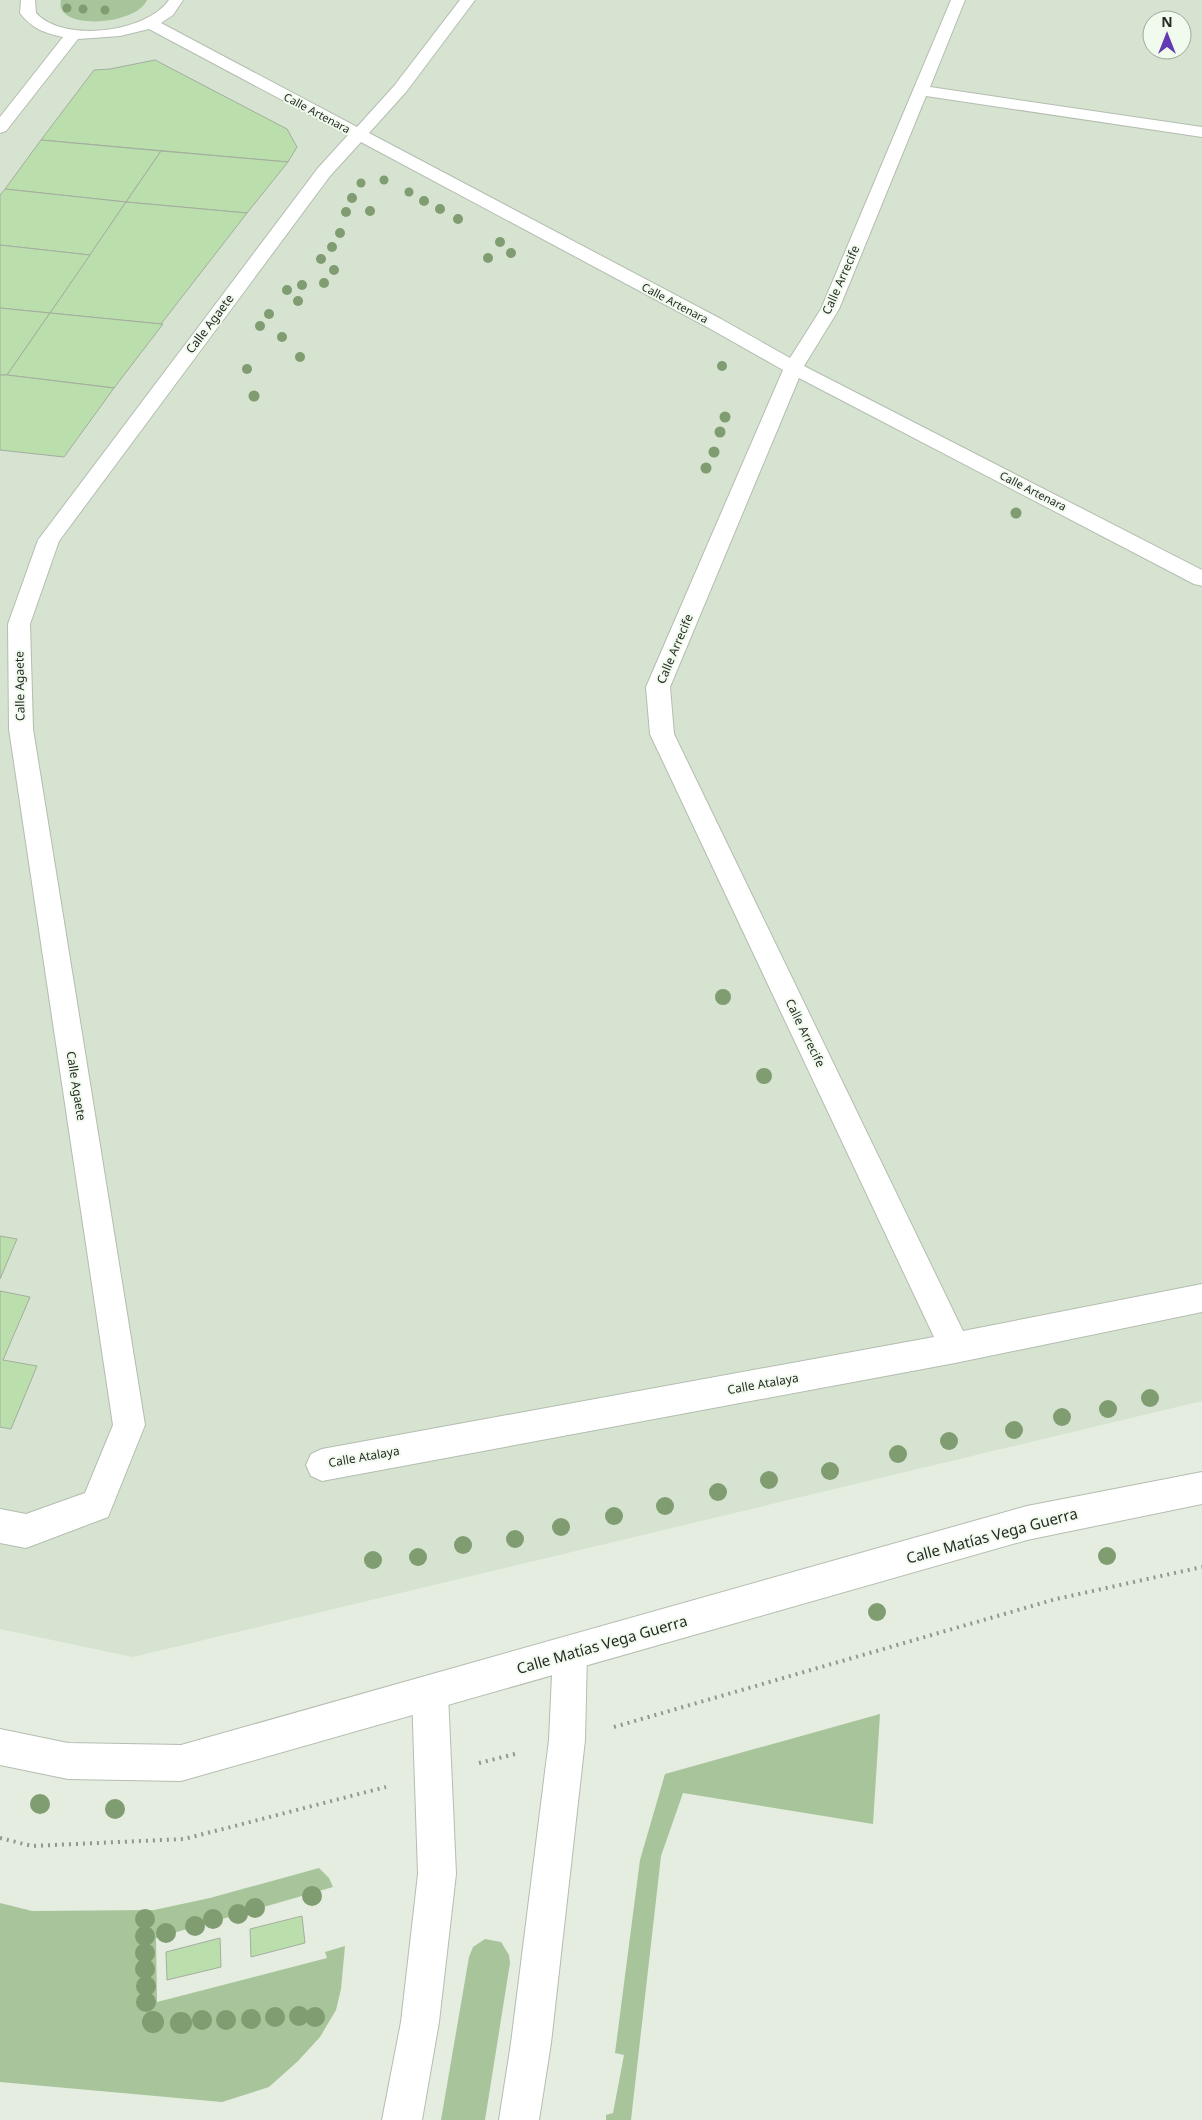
<svg xmlns="http://www.w3.org/2000/svg" width="1202" height="2120" font-family="'Noto Sans',sans-serif">
<style>
.built{fill:#d5e3d0;fill-rule:evenodd}
.green{fill:#a7c49a}
.building{fill:#bbdfac;stroke:#a4ada0}
.lines{fill:none;stroke-linecap:round;stroke-linejoin:round}
.lane-casing{stroke:#b4bdb0;stroke-width:2}
.street-casing{stroke:#b4bdb0;stroke-width:2}
.path{stroke:#90978d;stroke-width:4;stroke-dasharray:2 5;stroke-linecap:butt}
.lane{fill:#fff;fill-rule:evenodd}
.street{fill:#fff;fill-rule:evenodd}
.tree{fill:#809c71}
.labels{text-anchor:middle;stroke-width:4;stroke-linejoin:round;paint-order:stroke}
.far-street-label{font-size:11px;fill:#272b26;stroke:#f1fbed}
.street-label{font-size:12px;fill:#272b26;stroke:#f1fbed}
.near-street-label{font-size:15px;fill:#272b26;stroke:#f1fbed}
</style>
<rect width="100%" height="100%" fill="#e4ede0"/>
<path class="built" d="M 0,0 L 1202,0 L 1202,1401 L 133,1657 L 0,1629 ZM 1152,20 L 1182,20 L 1182,50 L 1152,50 Z"/>
<g class="green">
<path d="M 61,0 L 147,0 C 136,26 53,31 61,0 Z"/>
<polygon points="880,1714 873,1824 683,1793 661,1856 631,2120 606,2120 606,2115 613,2113 624,2055 615,2053 640,1860 665,1774"/>
<polygon points="319,1868 329,1878 333,1887 156,1938 157,2002 327,1958 325,1952 345,1946 341,1989 336,2010 320,2037 298,2061 269,2087 222,2102 0,2082 0,1903 32,1911 154,1910 210,1898"/>
<polygon points="485,1939 501,1942 509,1955 510,1963 485,2120 441,2120 469,1957 473,1947"/>
</g>
<g class="building">
<polygon points="155,60 287,129 297,147 288,162 41,140 94,70 110,69"/>
<polygon points="41,140 161,151 126,202 5,189"/>
<polygon points="161,151 288,162 247,213 126,202"/>
<polygon points="5,189 126,202 90,255 0,245 0,195"/>
<polygon points="126,202 247,213 161,324 50,313"/>
<polygon points="0,245 90,255 50,313 0,308"/>
<polygon points="0,308 50,313 7,375 0,375"/>
<polygon points="50,313 161,324 163,324 114,388 7,375"/>
<polygon points="0,375 7,375 114,388 64,457 0,450"/>
<polygon points="0,1236 17,1239 0,1279"/>
<polygon points="0,1291 30,1297 3,1360 37,1366 11,1429 0,1427"/>
<polygon points="302,1916 305,1943 251,1957 250,1929"/>
<polygon points="220,1938 221,1967 167,1980 166,1952"/>
</g>
<g class="lines">
<g class="lane-casing">
<g id="lane">
<polygon points="570,1637 582,1642 587,1654 585,1740 551,2043 539,2120 499,2120 511,2043 549,1740 553,1654 558,1642"/>
<polygon points="430,1676 442,1682 448,1694 456,1874 439,2022 422,2120 382,2120 401,2022 418,1874 412,1694 418,1682"/>
</g>
</g>
<g class="street-casing">
<g id="street">
<path d="M 21,0 L 35,0 L 36,13 C 63,43 146,33 169,0 L 183,0 L 173,15 L 161,23 L 357,127 L 394,86 L 460,0 L 475,0 L 406,92 L 369,133 L 721,319 L 790,358 L 821,309 L 951,0 L 965,0 L 930,87 L 1202,127 L 1202,137 L 926,96 L 839,309 L 804,366 L 1202,570 L 1202,586 L 1194,584 L 799,378 L 670,687 L 674,734 L 963,1331 L 1202,1284 L 1202,1312 L 955,1363 L 322,1481 L 311,1476 L 306,1465 L 311,1454 L 322,1449 L 934,1337 L 650,734 L 646,687 L 783,370 L 707,327 L 361,142 L 330,176 L 59,541 L 30,624 L 33,729 L 145,1425 L 108,1517 L 26,1548 L 0,1543 L 0,1509 L 26,1514 L 85,1493 L 113,1425 L 9,729 L 8,624 L 38,540 L 318,168 L 348,135 L 149,29 L 120,36 L 78,39 L 6,131 L 0,133 L 0,117 L 63,37 C 45,33 32,29 20,13 Z"/>
<polygon points="1202,1472 1202,1504 1027,1540 181,1781 68,1779 0,1765 0,1729 68,1743 181,1745 1027,1506"/>
</g>
</g>
<g class="path">
<polyline points="614,1727 1056,1599 1202,1567"/>
<polyline points="479,1763 519,1753"/>
<polyline points="0,1838 32,1846 184,1839 386,1787"/>
</g>
<use href="#lane" class="lane"/>
<use href="#street" class="street"/>
</g>
<g class="tree">
<circle cx="67" cy="8" r="4.5"/>
<circle cx="83" cy="9" r="4.5"/>
<circle cx="105" cy="10" r="4.5"/>
<circle cx="384" cy="180" r="4.5"/>
<circle cx="361" cy="183" r="4.5"/>
<circle cx="409" cy="192" r="4.5"/>
<circle cx="352" cy="198" r="5"/>
<circle cx="424" cy="201" r="5"/>
<circle cx="440" cy="209" r="5"/>
<circle cx="370" cy="211" r="5"/>
<circle cx="346" cy="212" r="5"/>
<circle cx="458" cy="219" r="5"/>
<circle cx="340" cy="233" r="5"/>
<circle cx="500" cy="242" r="5"/>
<circle cx="332" cy="247" r="5"/>
<circle cx="511" cy="253" r="5"/>
<circle cx="488" cy="258" r="5"/>
<circle cx="321" cy="259" r="5"/>
<circle cx="334" cy="270" r="5"/>
<circle cx="324" cy="283" r="5"/>
<circle cx="302" cy="285" r="5"/>
<circle cx="287" cy="290" r="5"/>
<circle cx="298" cy="301" r="5"/>
<circle cx="269" cy="314" r="5"/>
<circle cx="260" cy="326" r="5"/>
<circle cx="282" cy="337" r="5"/>
<circle cx="300" cy="357" r="5"/>
<circle cx="722" cy="366" r="5"/>
<circle cx="247" cy="369" r="5"/>
<circle cx="254" cy="396" r="5.5"/>
<circle cx="725" cy="417" r="5.5"/>
<circle cx="720" cy="432" r="5.5"/>
<circle cx="714" cy="452" r="5.5"/>
<circle cx="706" cy="468" r="5.5"/>
<circle cx="1016" cy="513" r="5.5"/>
<circle cx="723" cy="997" r="8"/>
<circle cx="764" cy="1076" r="8"/>
<circle cx="1150" cy="1398" r="9"/>
<circle cx="1108" cy="1409" r="9"/>
<circle cx="1062" cy="1417" r="9"/>
<circle cx="1014" cy="1430" r="9"/>
<circle cx="949" cy="1441" r="9"/>
<circle cx="898" cy="1454" r="9"/>
<circle cx="830" cy="1471" r="9"/>
<circle cx="769" cy="1480" r="9"/>
<circle cx="718" cy="1492" r="9"/>
<circle cx="665" cy="1506" r="9"/>
<circle cx="614" cy="1516" r="9"/>
<circle cx="561" cy="1527" r="9"/>
<circle cx="515" cy="1539" r="9"/>
<circle cx="463" cy="1545" r="9"/>
<circle cx="1107" cy="1556" r="9"/>
<circle cx="418" cy="1557" r="9"/>
<circle cx="373" cy="1560" r="9"/>
<circle cx="877" cy="1612" r="9"/>
<circle cx="40" cy="1804" r="10"/>
<circle cx="115" cy="1809" r="10"/>
<circle cx="312" cy="1896" r="10"/>
<circle cx="255" cy="1908" r="10"/>
<circle cx="238" cy="1914" r="10"/>
<circle cx="145" cy="1919" r="10"/>
<circle cx="213" cy="1919" r="10"/>
<circle cx="195" cy="1926" r="10"/>
<circle cx="166" cy="1933" r="10"/>
<circle cx="145" cy="1936" r="10"/>
<circle cx="145" cy="1953" r="10"/>
<circle cx="145" cy="1969" r="10"/>
<circle cx="146" cy="1986" r="10"/>
<circle cx="146" cy="2002" r="10"/>
<circle cx="299" cy="2016" r="10"/>
<circle cx="275" cy="2017" r="10"/>
<circle cx="315" cy="2017" r="10"/>
<circle cx="251" cy="2019" r="10"/>
<circle cx="202" cy="2020" r="10"/>
<circle cx="226" cy="2020" r="10"/>
<circle cx="153" cy="2022" r="11"/>
<circle cx="181" cy="2023" r="11"/>
</g>
<g class="labels">
<g class="far-street-label">
<text transform="translate(317 113) rotate(28)" y="4">Calle Artenara</text>
<text transform="translate(675 303) rotate(28)" y="4">Calle Artenara</text>
<text transform="translate(1033 491) rotate(27)" y="4">Calle Artenara</text>
</g>
<g class="street-label">
<text transform="translate(841 280) rotate(-66)" y="4">Calle Arrecife</text>
<text transform="translate(210 324) rotate(-53)" y="4">Calle Agaete</text>
<text transform="translate(675 649) rotate(-67)" y="4">Calle Arrecife</text>
<text transform="translate(20 686) rotate(-91)" y="4">Calle Agaete</text>
<text transform="translate(805 1033) rotate(64)" y="4">Calle Arrecife</text>
<text transform="translate(76 1086) rotate(81)" y="4">Calle Agaete</text>
<text transform="translate(763 1384) rotate(-10)" y="4">Calle Atalaya</text>
<text transform="translate(364 1457) rotate(-10)" y="4">Calle Atalaya</text>
</g>
<g class="near-street-label">
<text transform="translate(992 1536) rotate(-15)" y="5">Calle Matías Vega Guerra</text>
<text transform="translate(602 1645) rotate(-16)" y="5">Calle Matías Vega Guerra</text>
</g>
</g>
<g transform="translate(1167 35)"><circle r="24" fill="#f1fbed" stroke="#a0a89d"/>
<path d="M0-4L9 19L0 12L-9 19Z" fill="#603bb3"/>
<text y="-8" font-size="14" font-weight="bold" text-anchor="middle" fill="#272b26">N</text>
</g>
</svg>
